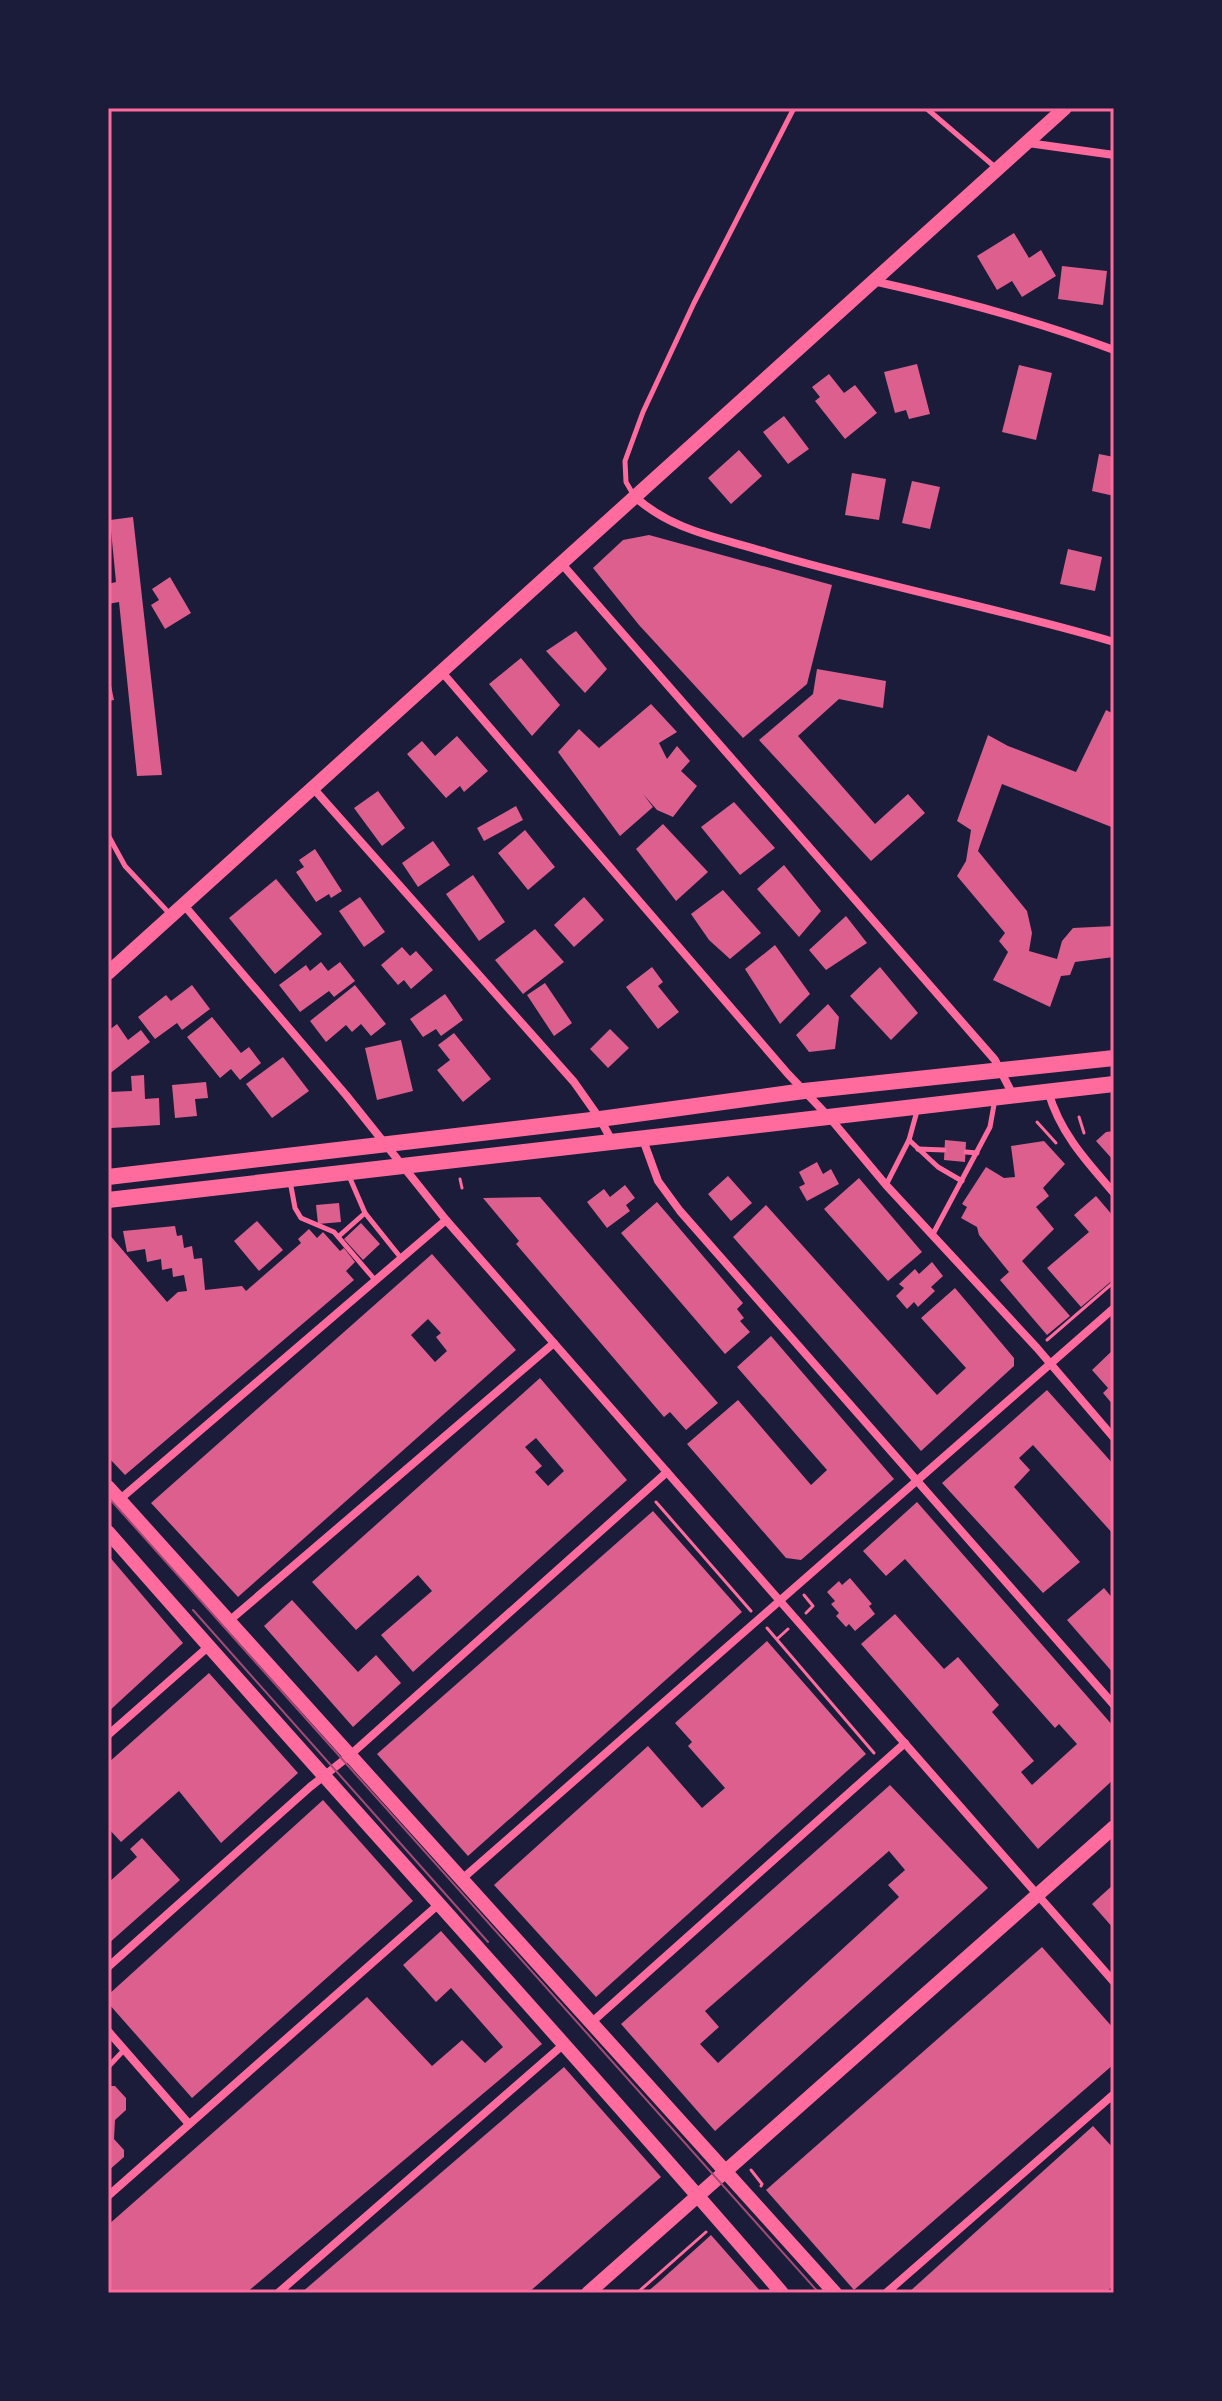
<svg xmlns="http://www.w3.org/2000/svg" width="1222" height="2401" font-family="Figtree,sans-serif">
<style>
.building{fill:#dd5f8e;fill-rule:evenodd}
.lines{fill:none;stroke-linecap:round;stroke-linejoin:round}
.path{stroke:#ff6b9d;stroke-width:3}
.service{stroke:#ff6b9d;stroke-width:5}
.minor{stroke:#ff6b9d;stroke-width:8}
.tertiary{stroke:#ff6b9d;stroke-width:14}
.secondary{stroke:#ff6b9d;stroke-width:14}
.primary{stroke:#ff6b9d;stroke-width:16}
.tram{stroke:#a44b75;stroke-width:2}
.neatline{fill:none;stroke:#ff6b9d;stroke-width:3}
</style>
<rect width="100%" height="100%" fill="#1b1b3a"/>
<g class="building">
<polygon points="1014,233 1029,258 1041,250 1056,276 1022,297 1012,281 997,290 977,256"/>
<polygon points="1062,266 1107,271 1103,305 1058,299"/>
<polygon points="917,364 930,414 909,419 906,410 895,413 884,372"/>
<polygon points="1019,365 1052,373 1036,440 1002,432"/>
<polygon points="829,374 844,393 855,385 877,413 845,439 815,401 820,397 812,387"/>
<polygon points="784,416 809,449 788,464 763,432"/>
<polygon points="739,450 762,476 731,504 708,478"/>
<polygon points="1099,454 1114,457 1114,496 1092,491"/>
<polygon points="852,473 886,479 879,520 845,515"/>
<polygon points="912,481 940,487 930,529 902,523"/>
<polygon points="133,517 162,775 137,776 119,602 108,604 108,584 116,582 110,520"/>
<polygon points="649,535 832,585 807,684 743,738 639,625 593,568 623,540"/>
<polygon points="1068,549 1102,557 1095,591 1060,584"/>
<polygon points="170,577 191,613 165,629 151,605 159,600 152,589"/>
<polygon points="576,631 607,669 585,693 546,651"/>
<polygon points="521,658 560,705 532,736 489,684"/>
<polygon points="817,669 886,681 883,708 839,699 798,736 875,824 908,794 925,813 871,861 759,740 813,694"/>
<polygon points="108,671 114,700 108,701"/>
<polygon points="651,704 677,732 659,743 667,759 677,746 690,761 681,771 697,786 673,817 657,810 643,794 653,807 620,836 558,752 579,729 599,748"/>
<polygon points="1106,710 1114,714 1114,828 1002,784 978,851 1027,911 1032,933 1029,951 1057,959 1062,941 1073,928 1114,926 1114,957 1075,962 1070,975 1061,976 1050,1007 993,980 1008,952 999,941 1005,933 957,876 966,861 971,830 957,821 988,735 1008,746 1076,772"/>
<polygon points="457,736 488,771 464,792 460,786 446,798 407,754 422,741 435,756"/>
<polygon points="378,791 405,828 382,846 354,808"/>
<polygon points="734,802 775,848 740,875 701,827"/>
<polygon points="516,806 523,820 484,841 477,828"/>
<polygon points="663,824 708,872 676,901 636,849"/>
<polygon points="525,830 555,867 528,890 498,853"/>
<polygon points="433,841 450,865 418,887 402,863"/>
<polygon points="315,849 342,891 331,898 329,894 316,902 296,872 304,867 299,860"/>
<polygon points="784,865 821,911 799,937 757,889"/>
<polygon points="473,875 505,922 479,941 446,894"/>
<polygon points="276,879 322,934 275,974 229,918"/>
<polygon points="723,890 761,933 730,959 709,940 691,914"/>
<polygon points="360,897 385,932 364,947 339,911"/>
<polygon points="584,897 604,920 574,947 554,925"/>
<polygon points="846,916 867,943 826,970 809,950"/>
<polygon points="535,929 564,962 523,994 495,960"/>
<polygon points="775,945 810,994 780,1024 745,969"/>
<polygon points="402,947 410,956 416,951 433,970 411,989 404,980 398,985 381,965"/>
<polygon points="321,962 328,971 340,962 355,981 334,997 329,991 300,1012 279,985 306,965 310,971"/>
<polygon points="652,967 663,982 658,986 679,1012 658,1029 626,987"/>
<polygon points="880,967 918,1013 891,1040 850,996"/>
<polygon points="545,983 572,1023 554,1036 527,995"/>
<polygon points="192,985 210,1009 182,1030 177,1023 155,1039 138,1017 166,995 171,1001"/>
<polygon points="355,985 386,1024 371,1036 361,1024 352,1032 346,1025 326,1042 310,1021"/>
<polygon points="445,994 463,1020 441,1036 436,1029 423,1037 410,1019"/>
<polygon points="828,1004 839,1017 835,1049 809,1052 796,1035"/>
<polygon points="212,1017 241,1053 249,1047 261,1063 240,1080 231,1069 220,1078 187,1037"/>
<polygon points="117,1024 128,1040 141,1030 150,1042 108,1075 108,1031"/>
<polygon points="610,1029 629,1048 608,1068 590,1049"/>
<polygon points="454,1033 491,1079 463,1102 437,1070 450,1060 438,1045"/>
<polygon points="401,1040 413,1091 377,1100 365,1048"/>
<polygon points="283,1057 309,1091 272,1118 246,1084"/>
<polygon points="144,1075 145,1099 159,1098 160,1125 111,1128 109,1092 132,1091 131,1076"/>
<polygon points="206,1082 208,1098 195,1099 197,1116 175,1118 172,1085"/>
<polygon points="1114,1131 1114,1161 1096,1141 1106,1132"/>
<polygon points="945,1140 966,1142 965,1162 944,1160"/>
<polygon points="1044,1141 1065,1164 1043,1188 1049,1196 1036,1207 1054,1229 1022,1261 1070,1316 1047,1335 1000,1280 1009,1272 979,1235 977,1227 961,1218 967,1207 962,1204 986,1167 1004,1178 1015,1177 1011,1146"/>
<polygon points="817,1162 823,1174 831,1169 839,1184 807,1201 799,1187 805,1184 799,1172"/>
<polygon points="728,1176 752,1203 731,1221 708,1194"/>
<polygon points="859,1178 922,1252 888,1281 824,1209"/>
<polygon points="625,1185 635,1198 626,1205 630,1211 607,1228 587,1202 604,1189 610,1197"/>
<polygon points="1096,1196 1114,1217 1114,1279 1081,1307 1047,1268 1089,1232 1074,1215"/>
<polygon points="540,1197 718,1403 686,1430 670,1412 664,1417 516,1244 519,1241 483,1198"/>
<polygon points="657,1202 743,1303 737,1309 744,1318 740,1321 750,1332 725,1354 621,1233"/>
<polygon points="339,1203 341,1222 318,1224 316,1205"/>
<polygon points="766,1205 937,1395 966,1368 921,1318 955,1288 1014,1358 1014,1366 921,1451 733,1237"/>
<polygon points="257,1221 283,1250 259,1271 234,1241"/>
<polygon points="361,1223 380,1244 363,1260 344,1239"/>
<polygon points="175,1226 177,1236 182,1235 184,1248 192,1246 194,1259 202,1258 205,1290 242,1286 246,1291 301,1243 298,1239 309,1229 317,1238 323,1232 340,1251 344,1248 355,1262 346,1271 354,1280 125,1475 108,1457 108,1233 167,1302 178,1292 187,1291 184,1275 173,1277 172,1268 162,1270 161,1259 147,1262 145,1249 127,1252 123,1231"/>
<path d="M 432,1254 L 516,1350 L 238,1597 L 151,1503 ZM 428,1319 L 441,1333 L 436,1337 L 447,1351 L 435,1362 L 411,1335 Z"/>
<polygon points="932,1262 943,1276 931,1287 935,1291 918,1307 914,1302 907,1309 896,1296 904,1288 899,1284 915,1269 919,1274"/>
<polygon points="771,1336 894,1479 801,1560 786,1558 687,1444 738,1400 811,1485 827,1470 737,1367"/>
<polygon points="1114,1349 1114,1406 1103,1393 1108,1388 1092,1370"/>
<path d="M 540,1378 L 627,1480 L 413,1672 L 381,1635 L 432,1591 L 418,1575 L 356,1630 L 312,1582 ZM 536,1438 L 564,1471 L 548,1486 L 535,1472 L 542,1466 L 525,1447 Z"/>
<polygon points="1047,1390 1114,1465 1114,1535 1033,1445 1019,1458 1030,1470 1014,1487 1080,1562 1043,1593 942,1483"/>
<polygon points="917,1502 1114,1727 1114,1779 1038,1849 861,1644 895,1614 944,1669 958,1657 999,1705 992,1712 1034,1761 1021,1772 1032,1785 1077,1744 1059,1724 1055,1728 905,1559 886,1576 863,1551"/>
<polygon points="653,1511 742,1612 468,1856 377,1754"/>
<polygon points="108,1555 183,1643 108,1712"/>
<polygon points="850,1578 872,1604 869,1606 875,1614 855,1631 849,1624 846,1627 836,1616 839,1613 831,1604 835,1601 827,1592 839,1581 842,1585"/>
<polygon points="1104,1588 1114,1600 1114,1674 1067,1620"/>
<polygon points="292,1600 358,1672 376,1655 401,1683 353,1727 264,1626"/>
<polygon points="767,1641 866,1754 596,1997 494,1885 648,1746 702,1808 725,1788 688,1746 692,1742 675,1723"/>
<polygon points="209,1673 298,1773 221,1843 179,1791 121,1842 108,1828 108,1763"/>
<path d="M 890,1785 L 988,1888 L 715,2131 L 621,2024 ZM 889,1851 L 905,1870 L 888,1885 L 899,1897 L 718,2063 L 700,2044 L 719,2027 L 705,2011 Z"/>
<polygon points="323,1800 413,1901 192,2098 108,2003 108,1995"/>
<polygon points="142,1838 180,1880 108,1944 108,1883 137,1857 130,1849"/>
<polygon points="1114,1884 1114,1929 1092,1904"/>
<polygon points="441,1931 542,2044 246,2293 108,2293 108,2225 367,1997 432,2066 462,2040 485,2063 503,2047 451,1988 436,2002 403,1965"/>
<polygon points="1042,1947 1114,2029 1114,2064 854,2290 766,2190"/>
<polygon points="564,2067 661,2177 528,2293 301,2293"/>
<polygon points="108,2086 115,2086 126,2098 126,2110 115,2120 114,2139 124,2150 124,2157 108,2171"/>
<polygon points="1093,2126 1114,2149 1114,2285 1105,2293 908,2293"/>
<polygon points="711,2235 762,2293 646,2293 660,2281"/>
</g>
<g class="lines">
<g class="path">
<polyline points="1079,1117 1084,1133"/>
<polyline points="1037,1122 1056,1143"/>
<polyline points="460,1179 462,1188"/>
<polyline points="1047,1340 1114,1282"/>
<polyline points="656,1502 751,1611"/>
<polyline points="804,1595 813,1606 806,1613"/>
<polyline points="767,1628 874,1753"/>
<polyline points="777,1639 788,1629"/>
<polyline points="751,2170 762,2184 761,2186"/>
<polyline points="637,2293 706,2232"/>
</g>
<g class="service">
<polyline points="926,108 995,167"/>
<polyline points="633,494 626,482 625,461 643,412 694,303 794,108"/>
<polyline points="108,835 125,866 169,913"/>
<polyline points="909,1140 938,1167 962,1181"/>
<polyline points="918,1149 944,1150"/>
<polyline points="966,1152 977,1153"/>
<polyline points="349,1176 365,1213 401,1258"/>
<polyline points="290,1181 295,1208 301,1218 334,1232 375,1280"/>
<polyline points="886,1185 909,1140 917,1111"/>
<polyline points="933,1234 990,1127 995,1099"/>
<polyline points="339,1236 365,1213"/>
<polyline points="108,2067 124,2050"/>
</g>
<g class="minor">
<polyline points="1028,143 1114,155"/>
<path d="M 873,281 C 955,299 1035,320 1114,350"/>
<path d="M 634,496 C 672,531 718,537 766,552 C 881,586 999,608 1114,642"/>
<polyline points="561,563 995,1060 1013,1095"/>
<polyline points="441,671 788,1074 829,1117 886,1185 1037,1348 1114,1438"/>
<polyline points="313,788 574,1082 600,1119 612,1141"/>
<polyline points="183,904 346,1095 446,1220 1114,1982"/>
<path d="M 1048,1091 C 1060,1133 1086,1161 1114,1193"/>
<polyline points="642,1137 658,1181 680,1211 1114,1705"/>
<polyline points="119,1500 446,1220"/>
<polyline points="229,1621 554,1343"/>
<polyline points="108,1735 208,1647"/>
<polyline points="462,1879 1114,1308"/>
<polyline points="108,1967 310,1787 349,1756 667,1472"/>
<polyline points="592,2022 905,1743"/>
<polyline points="108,2031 189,2124"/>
<polyline points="108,2196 439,1904"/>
<polyline points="278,2293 564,2044"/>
<polyline points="886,2293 1114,2094"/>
</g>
<g class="tertiary">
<polyline points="108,973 1065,108"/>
<polyline points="108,1487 835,2293"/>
<path d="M 108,1532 C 331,1787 561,2036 782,2293"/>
</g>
<polyline class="secondary" points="588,2293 1114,1827"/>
<g class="primary">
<polyline points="108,1177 600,1119 804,1091 1114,1058"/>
<polyline points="108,1200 1114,1084"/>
</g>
<g class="tram">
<polyline points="108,1497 819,2293"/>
<polyline points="193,1610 488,1942"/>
</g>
</g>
<rect width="1222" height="2401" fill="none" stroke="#1b1b3a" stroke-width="220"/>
<rect x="110" y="110" width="1002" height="2181" class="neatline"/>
</svg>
